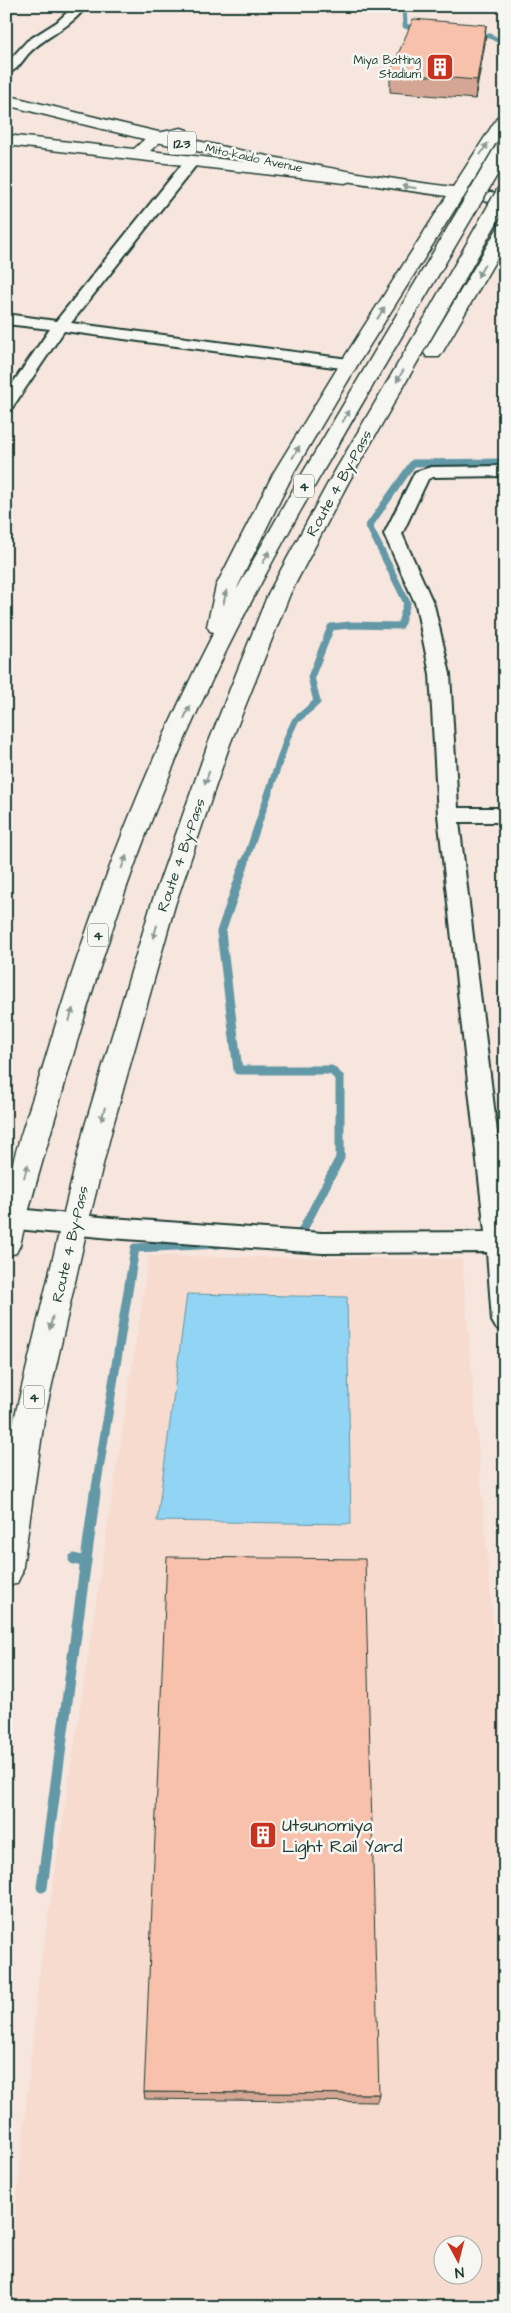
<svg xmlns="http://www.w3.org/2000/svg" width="511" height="2313" font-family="'Architects Daughter',sans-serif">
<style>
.built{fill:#f6dbce;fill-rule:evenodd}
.water{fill:#92d4f4;stroke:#6498a7}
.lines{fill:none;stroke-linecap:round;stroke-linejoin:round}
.stream-far3{stroke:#6498a7;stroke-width:5}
.stream-far2{stroke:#6498a7;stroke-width:7}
.stream-far1{stroke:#6498a7;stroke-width:9}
.stream{stroke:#6498a7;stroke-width:11}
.street-casing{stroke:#1f3d34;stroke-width:4}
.secondary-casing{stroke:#1f3d34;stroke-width:3}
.highway-casing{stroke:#1f3d34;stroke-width:3}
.street{fill:#f6f6f2;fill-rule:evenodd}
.secondary{fill:#f6f6f2;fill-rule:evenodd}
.highway{fill:#f6f6f2;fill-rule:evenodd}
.highway-bridge-casing{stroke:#1f3d34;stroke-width:19;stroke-linecap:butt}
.highway-bridge{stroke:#f6f6f2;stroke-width:16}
.wall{fill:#d4a693;stroke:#1f3d34}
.shaded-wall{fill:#ad8778;stroke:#1f3d34}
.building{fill:#f7c1ab;stroke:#1f3d34}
.oneway{fill:#8a9a93}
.labels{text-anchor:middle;stroke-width:5;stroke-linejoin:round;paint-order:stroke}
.far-poi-label{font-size:12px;fill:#1f3d34;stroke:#f6f6f2;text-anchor:end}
.far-street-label{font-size:12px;fill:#1f3d34;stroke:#f6f6f2}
.shield{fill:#f6f6f2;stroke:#60746d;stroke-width:1}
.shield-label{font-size:14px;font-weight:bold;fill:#1f3d34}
.street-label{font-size:15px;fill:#1f3d34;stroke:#f6f6f2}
.near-poi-label{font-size:18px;fill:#1f3d34;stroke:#f6f6f2;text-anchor:start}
</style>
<rect width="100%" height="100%" fill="#f6e6dd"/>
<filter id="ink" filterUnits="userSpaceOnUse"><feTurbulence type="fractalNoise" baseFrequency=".02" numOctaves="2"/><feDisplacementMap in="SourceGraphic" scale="10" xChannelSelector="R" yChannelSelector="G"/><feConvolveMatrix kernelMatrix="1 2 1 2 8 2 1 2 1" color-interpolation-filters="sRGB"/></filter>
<g filter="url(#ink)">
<path class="built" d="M 149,1256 L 462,1259 L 505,1765 L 505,2307 L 6,2307 L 39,1977 ZM 444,2246 L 474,2246 L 474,2276 L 444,2276 Z"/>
<polygon class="water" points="187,1294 347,1297 351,1524 157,1521"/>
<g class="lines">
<g class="stream-far3">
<polyline points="404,6 405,26 419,30"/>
<polyline points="475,35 490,36 505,44"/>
</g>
<polyline class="stream-far2" points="245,863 288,736 295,721 317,702 311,677 331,627 350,625 400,626 407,603 369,526 413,463 505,462"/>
<g class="stream-far1">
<polyline points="245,862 221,932 238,1070 331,1070 340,1078 340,1158 297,1241"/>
<polyline points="95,1494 135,1248 219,1244"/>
</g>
<g class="stream">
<polyline points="74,1559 86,1562"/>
<polyline points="42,1887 95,1493"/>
</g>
<g class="street-casing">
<g id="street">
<path d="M 74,6 L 86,6 C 71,28 47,35 29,53 C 22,61 17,71 6,74 L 6,64 L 27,41 L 57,22 Z"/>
<polygon points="192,157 199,161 197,164 71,323 349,359 355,361 357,364 355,367 349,369 64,331 12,408 6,410 6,393 50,329 6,324 6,314 56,321 187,158"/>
<polygon points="505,466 505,476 433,477 428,479 402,534 434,605 450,674 458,808 505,808 505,822 459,822 505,1197 505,1331 496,1328 492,1321 487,1252 322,1253 111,1238 6,1228 6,1208 111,1218 322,1233 485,1232 438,815 430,674 416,605 384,534 415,472 431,467"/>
</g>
</g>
<g class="secondary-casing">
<polygon id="secondary" points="181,128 187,130 189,133 187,136 160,142 150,151 345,173 351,175 353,178 351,181 345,183 6,145 6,135 134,149 149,135"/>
</g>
<g class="highway-casing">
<g id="highway">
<path d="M 6,95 C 154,132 302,168 453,187 L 499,115 L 505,113 L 505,131 L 468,189 L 505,194 L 505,204 L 462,198 L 358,364 L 294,472 L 238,586 L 237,589 L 295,486 L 397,314 L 400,310 L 412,310 L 415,314 C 338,444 260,575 197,712 C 142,832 101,957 65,1083 C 50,1137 33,1190 20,1245 L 16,1253 L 6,1256 C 6,1236 3,1208 7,1188 C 16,1142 35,1095 48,1050 C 91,906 145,765 214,632 L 210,631 L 207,626 L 216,586 L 274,472 L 340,364 L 447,196 C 298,177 151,142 6,105 Z"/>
<polygon points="505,224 505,244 442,353 439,357 427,357 424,353 497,229 499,225"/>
<polygon points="433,314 439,315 442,319 348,483 290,594 230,744 175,905 112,1129 88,1224 44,1420 22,1573 17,1583 6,1587 6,1468 14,1420 84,1129 151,905 208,744 268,594 328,483 424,319 427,315"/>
</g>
</g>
<use href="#street" class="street"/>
<use href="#secondary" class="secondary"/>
<use href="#highway" class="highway"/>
<g class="highway-bridge-casing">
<g id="highway-bridge">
<polyline points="406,314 505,146"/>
<polyline points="433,319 505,192"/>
</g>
</g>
<use href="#highway-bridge" class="highway-bridge"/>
</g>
<g class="wall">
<polygon points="485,43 475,99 390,92 390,73"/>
<polygon points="144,2092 379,2094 377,2102 145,2099"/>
</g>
<polygon class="shaded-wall" points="486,25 485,43 475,99 477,80"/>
<g class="building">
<polygon points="413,19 486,25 477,80 390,73"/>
<polygon points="167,1557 365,1559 379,2094 144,2092"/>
</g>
<defs><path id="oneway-solid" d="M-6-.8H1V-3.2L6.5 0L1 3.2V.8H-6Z" transform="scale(1.25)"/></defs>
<g class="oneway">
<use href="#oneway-solid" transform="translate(484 149) rotate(-57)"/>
<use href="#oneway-solid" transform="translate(409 187) rotate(-171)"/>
<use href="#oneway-solid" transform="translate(481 271) rotate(120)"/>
<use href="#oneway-solid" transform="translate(381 313) rotate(-58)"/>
<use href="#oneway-solid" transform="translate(400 376) rotate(120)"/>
<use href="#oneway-solid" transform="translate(346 416) rotate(-59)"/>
<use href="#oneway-solid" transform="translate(296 452) rotate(-59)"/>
<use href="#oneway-solid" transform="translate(266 557) rotate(-62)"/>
<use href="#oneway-solid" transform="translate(225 597) rotate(-77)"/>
<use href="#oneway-solid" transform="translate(187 712) rotate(-66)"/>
<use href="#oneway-solid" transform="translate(207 778) rotate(109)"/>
<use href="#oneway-solid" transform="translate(124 862) rotate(-69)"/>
<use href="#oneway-solid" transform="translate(155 932) rotate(106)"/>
<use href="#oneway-solid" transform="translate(71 1015) rotate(-74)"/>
<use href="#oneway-solid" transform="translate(103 1114) rotate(106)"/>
<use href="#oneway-solid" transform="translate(26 1171) rotate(-74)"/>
<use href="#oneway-solid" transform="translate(51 1323) rotate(103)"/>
</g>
</g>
<defs>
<g id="building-square" transform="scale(1.4375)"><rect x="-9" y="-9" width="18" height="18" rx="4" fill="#c8321e" stroke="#f6f6f2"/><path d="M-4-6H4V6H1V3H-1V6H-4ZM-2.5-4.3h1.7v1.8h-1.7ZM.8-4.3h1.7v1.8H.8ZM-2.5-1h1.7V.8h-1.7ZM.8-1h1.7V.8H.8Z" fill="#fff"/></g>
</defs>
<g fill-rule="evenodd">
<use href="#building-square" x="440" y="67"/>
<use href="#building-square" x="263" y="1835"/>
</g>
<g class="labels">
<g class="far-poi-label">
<text x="421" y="64">Miya Batting<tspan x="421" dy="14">Stadium</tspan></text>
</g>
<g class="far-street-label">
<text transform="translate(254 158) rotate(12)" y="4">Mito-kaido Avenue</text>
</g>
<g class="shield">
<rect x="168" y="131.5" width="28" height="23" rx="4"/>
<rect x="294" y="474.5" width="20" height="23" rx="4"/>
<rect x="88" y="923.5" width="20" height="23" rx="4"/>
<rect x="24" y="1385.5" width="20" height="23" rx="4"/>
</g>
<g class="shield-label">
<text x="182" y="148">123</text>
<text x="304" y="491">4</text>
<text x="98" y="940">4</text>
<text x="34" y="1402">4</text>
</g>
<g class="street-label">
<text transform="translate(339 483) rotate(-61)" y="5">Route 4 By-Pass</text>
<text transform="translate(181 855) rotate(-71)" y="5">Route 4 By-Pass</text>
<text transform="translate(70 1244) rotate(-77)" y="5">Route 4 By-Pass</text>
</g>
<g class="near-poi-label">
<text x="282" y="1831">Utsunomiya<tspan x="282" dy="21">Light Rail Yard</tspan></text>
</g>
</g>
<rect width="511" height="2313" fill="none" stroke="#f6f6f2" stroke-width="25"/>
<rect x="12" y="12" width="486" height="2288" fill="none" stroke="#1f3d34" stroke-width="2" filter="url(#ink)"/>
<g transform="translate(458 2260) rotate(173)"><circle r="24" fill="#f6f6f2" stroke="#a0aca6"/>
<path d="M0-4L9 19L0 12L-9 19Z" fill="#c8321e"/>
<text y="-8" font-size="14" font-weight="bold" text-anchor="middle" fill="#1f3d34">N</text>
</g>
</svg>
